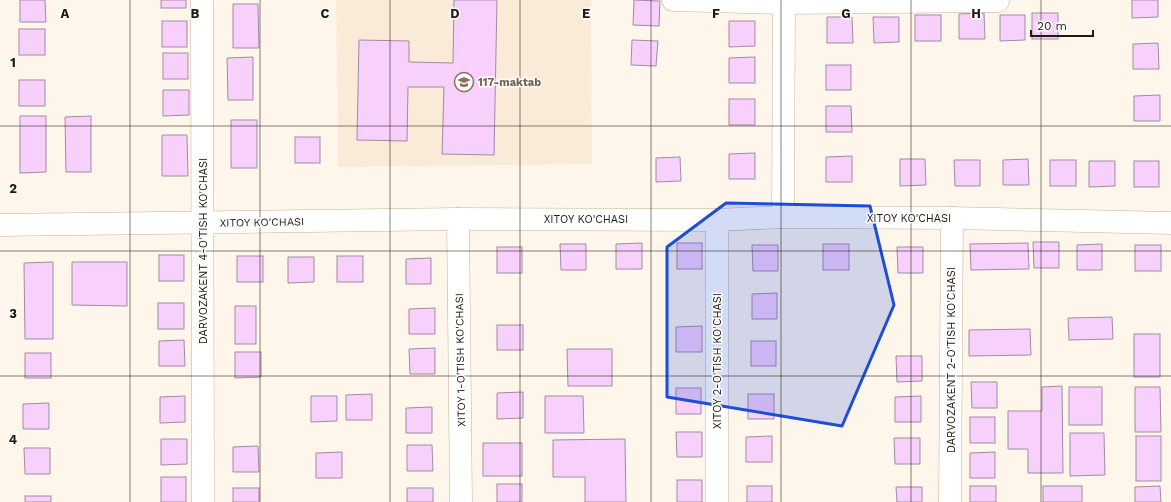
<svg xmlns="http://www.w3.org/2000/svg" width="1171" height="502" font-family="'Work Sans',sans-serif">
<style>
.education{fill:#f9ebd8}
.building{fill:#f7d0fb;stroke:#a18ba3}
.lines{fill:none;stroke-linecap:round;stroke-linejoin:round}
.street-casing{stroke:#c6b097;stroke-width:23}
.street{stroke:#fff;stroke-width:22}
.marked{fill:#1d4ed8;fill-opacity:0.2;stroke:#1d4ed8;stroke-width:3;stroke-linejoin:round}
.grid{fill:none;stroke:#211910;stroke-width:1;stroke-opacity:0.55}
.labels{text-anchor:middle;stroke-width:3;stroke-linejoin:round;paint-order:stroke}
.education-label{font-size:11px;font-weight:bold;fill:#785e54;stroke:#fff;text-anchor:start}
.street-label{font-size:11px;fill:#211910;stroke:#fff}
.grid-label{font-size:13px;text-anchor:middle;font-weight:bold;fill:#211910;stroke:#fff;stroke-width:3;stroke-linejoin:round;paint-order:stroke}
</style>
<rect width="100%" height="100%" fill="#fff6eb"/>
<polygon class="education" points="336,0 591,0 592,164 338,167"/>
<g class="building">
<polygon points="20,0 45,0 46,22 20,22"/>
<rect x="161" y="0" width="25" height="8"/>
<polygon points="454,0 497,0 494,155 442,154 444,87 408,87 407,141 357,140 359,40 409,41 409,62 453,63"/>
<polygon points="634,0 660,1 659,26 633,25"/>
<polygon points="1132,0 1158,0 1158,17 1132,18"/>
<polygon points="233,4 258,4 259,48 233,48"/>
<polygon points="984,13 985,39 959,39 959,14"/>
<rect x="1032" y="13" width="26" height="26"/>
<rect x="915" y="15" width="26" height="26"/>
<polygon points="1000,15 1025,15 1025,40 1000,41"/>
<polygon points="827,17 852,17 853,43 827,43"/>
<polygon points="873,17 899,17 899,42 874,43"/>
<rect x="162" y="21" width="25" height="26"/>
<polygon points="729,21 755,21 755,46 729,47"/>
<rect x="19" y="29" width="26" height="26"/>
<polygon points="632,40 658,41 656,66 631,65"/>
<polygon points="1158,43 1159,69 1133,69 1133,44"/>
<rect x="163" y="53" width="25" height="26"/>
<polygon points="253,57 253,100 228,100 227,58"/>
<polygon points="755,57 755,83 729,83 729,58"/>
<rect x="826" y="65" width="25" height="25"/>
<rect x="19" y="80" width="26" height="26"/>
<polygon points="163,90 189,90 189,115 163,116"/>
<polygon points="1160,95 1160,121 1134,121 1134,96"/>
<rect x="729" y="99" width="26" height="26"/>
<polygon points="826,106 851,106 852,132 826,132"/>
<polygon points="20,116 46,116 46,172 20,173"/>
<polygon points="91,116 91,172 66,172 65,117"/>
<rect x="231" y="120" width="26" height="48"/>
<polygon points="162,135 187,135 188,176 162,176"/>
<rect x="295" y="137" width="25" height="26"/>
<polygon points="755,153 755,179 729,179 729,154"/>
<polygon points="852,156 852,182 826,182 826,157"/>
<polygon points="680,157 681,181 656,182 656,158"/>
<polygon points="900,159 925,159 926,185 900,186"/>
<polygon points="1028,159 1029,185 1003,185 1003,160"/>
<polygon points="954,160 980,160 980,186 955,186"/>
<rect x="1050" y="160" width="26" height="26"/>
<polygon points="1089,161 1115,161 1115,186 1089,187"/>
<rect x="1134" y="161" width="25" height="26"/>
<polygon points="1033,242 1059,242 1059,268 1034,268"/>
<polygon points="642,243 642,269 616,269 616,244"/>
<rect x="677" y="243" width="25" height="26"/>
<polygon points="1028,243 1029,269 971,270 970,244"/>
<polygon points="560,244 586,244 586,270 561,270"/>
<rect x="823" y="244" width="26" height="26"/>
<polygon points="1102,244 1102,270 1077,270 1077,245"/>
<polygon points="752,245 778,245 778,271 753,271"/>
<rect x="1135" y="245" width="26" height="26"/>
<rect x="497" y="247" width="25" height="26"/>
<polygon points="897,247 923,247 923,273 898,273"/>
<rect x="159" y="255" width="25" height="26"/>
<rect x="237" y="256" width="26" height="26"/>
<rect x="337" y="256" width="26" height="26"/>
<polygon points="288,257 314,257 314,282 288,283"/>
<polygon points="431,258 431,284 406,284 406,259"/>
<polygon points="53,262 53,339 25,339 24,263"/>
<polygon points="72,262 127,262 127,306 72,305"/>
<polygon points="777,293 777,319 752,319 752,294"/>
<rect x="158" y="303" width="26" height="26"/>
<rect x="235" y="306" width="21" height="38"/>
<polygon points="435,308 435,334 409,334 409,309"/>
<polygon points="1112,317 1113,339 1069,340 1068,318"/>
<rect x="497" y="325" width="26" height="25"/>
<polygon points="702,326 702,352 676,352 676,327"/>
<polygon points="1030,329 1031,355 969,356 969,330"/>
<rect x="1134" y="334" width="26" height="43"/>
<polygon points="184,340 185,366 159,366 159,341"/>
<rect x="751" y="341" width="25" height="25"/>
<polygon points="435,348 435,374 410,374 409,349"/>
<polygon points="567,349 612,349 612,386 568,386"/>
<polygon points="235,352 261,352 261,377 235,378"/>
<rect x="25" y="353" width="26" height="25"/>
<polygon points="896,356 922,356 922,381 897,382"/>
<polygon points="971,382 997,382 997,408 972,408"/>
<polygon points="1062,386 1063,473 1028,473 1028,449 1008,449 1008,411 1042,411 1042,387"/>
<rect x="1069" y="387" width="33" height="38"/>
<polygon points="1135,387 1160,387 1161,432 1135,432"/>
<rect x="676" y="388" width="25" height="26"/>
<polygon points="523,392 523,418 497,419 497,393"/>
<polygon points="372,394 372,420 346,420 346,395"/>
<rect x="748" y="394" width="26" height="25"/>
<polygon points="185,396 185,422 160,423 160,397"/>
<polygon points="311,396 337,396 337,421 311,422"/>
<polygon points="545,396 583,396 584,433 545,433"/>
<polygon points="921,396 921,422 895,422 895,397"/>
<polygon points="49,403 49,429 23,429 23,404"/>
<polygon points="432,407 432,433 406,433 406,408"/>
<rect x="970" y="417" width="25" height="26"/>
<polygon points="676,432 702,432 702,457 677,457"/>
<polygon points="1070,433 1104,433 1105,475 1070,476"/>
<polygon points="772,436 772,462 746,462 746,437"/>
<rect x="1136" y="436" width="25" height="45"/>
<polygon points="894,438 920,438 920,464 895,464"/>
<polygon points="161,439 187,439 187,464 161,465"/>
<polygon points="625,439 626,502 585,502 585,477 553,477 553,440"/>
<rect x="483" y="443" width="39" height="33"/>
<polygon points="407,445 432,445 433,471 407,471"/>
<polygon points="258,446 259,472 233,472 233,447"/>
<polygon points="24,448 50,448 50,474 25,474"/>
<polygon points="342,452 342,478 316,478 316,453"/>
<polygon points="995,452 995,478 970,478 970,453"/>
<rect x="161" y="477" width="25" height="25"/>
<rect x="677" y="480" width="25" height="22"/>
<rect x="497" y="484" width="25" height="18"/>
<rect x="747" y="486" width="25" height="16"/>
<rect x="970" y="486" width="26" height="16"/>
<rect x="1043" y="486" width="39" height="16"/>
<polygon points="1160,486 1161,502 1135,502 1135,487"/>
<polygon points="896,487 922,487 922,502 897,502"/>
<rect x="233" y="488" width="26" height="14"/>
<rect x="407" y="488" width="26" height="14"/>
<rect x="25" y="496" width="26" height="6"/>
</g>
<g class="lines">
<g class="street-casing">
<g id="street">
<polyline points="202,0 203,502"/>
<polyline points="673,0 784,3 998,1"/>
<polyline points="783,217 784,0"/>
<polyline points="458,219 461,502"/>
<polyline points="717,220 717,502"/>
<polyline points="0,225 458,219 717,220 783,217 952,218 1171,223"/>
<polyline points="950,502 952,218"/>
</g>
</g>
<use href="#street" class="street"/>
</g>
<path class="marked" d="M 726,203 L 870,206 L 894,305 L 842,426 L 667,397 L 667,247 Z"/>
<path class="grid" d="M 130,0 L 130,502M 260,0 L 260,502M 390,0 L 390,502M 520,0 L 520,502M 651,0 L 651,502M 781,0 L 781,502M 911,0 L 911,502M 1041,0 L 1041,502M 0,126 L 1171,126M 0,251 L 1171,251M 0,376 L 1171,376"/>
<defs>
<g id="school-ring" transform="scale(1)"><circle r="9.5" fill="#fff" stroke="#8d6e63" stroke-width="1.5"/><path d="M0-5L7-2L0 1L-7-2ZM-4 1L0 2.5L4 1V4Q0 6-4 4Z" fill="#8d6e63"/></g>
</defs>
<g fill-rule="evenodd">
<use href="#school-ring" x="464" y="82"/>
</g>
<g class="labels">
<g class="education-label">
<text x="478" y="86">117-maktab</text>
</g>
<g class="street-label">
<text x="909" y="222">XITOY KO'CHASI</text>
<text x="586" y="223">XITOY KO'CHASI</text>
<text transform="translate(262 222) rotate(-1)" y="4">XITOY KO'CHASI</text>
<text transform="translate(203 251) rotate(-90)" y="4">DARVOZAKENT 4-O'TISH KO'CHASI</text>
<text transform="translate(460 360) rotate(-91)" y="4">XITOY 1-O'TISH KO'CHASI</text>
<text transform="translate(951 360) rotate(-90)" y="4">DARVOZAKENT 2-O'TISH KO'CHASI</text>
<text transform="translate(717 361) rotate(-90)" y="4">XITOY 2-O'TISH KO'CHASI</text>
</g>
</g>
<g class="grid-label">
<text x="65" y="18">A</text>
<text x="195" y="18">B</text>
<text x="325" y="18">C</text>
<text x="455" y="18">D</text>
<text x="586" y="18">E</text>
<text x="716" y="18">F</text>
<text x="846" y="18">G</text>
<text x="976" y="18">H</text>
<text x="13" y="67">1</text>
<text x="13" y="193">2</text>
<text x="13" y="318">3</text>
<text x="13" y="444">4</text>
</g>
<path d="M1031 30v6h62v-6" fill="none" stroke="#211910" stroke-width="2"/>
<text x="1037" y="30" font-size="12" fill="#211910" stroke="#ffffff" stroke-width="3" paint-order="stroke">20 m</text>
</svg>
